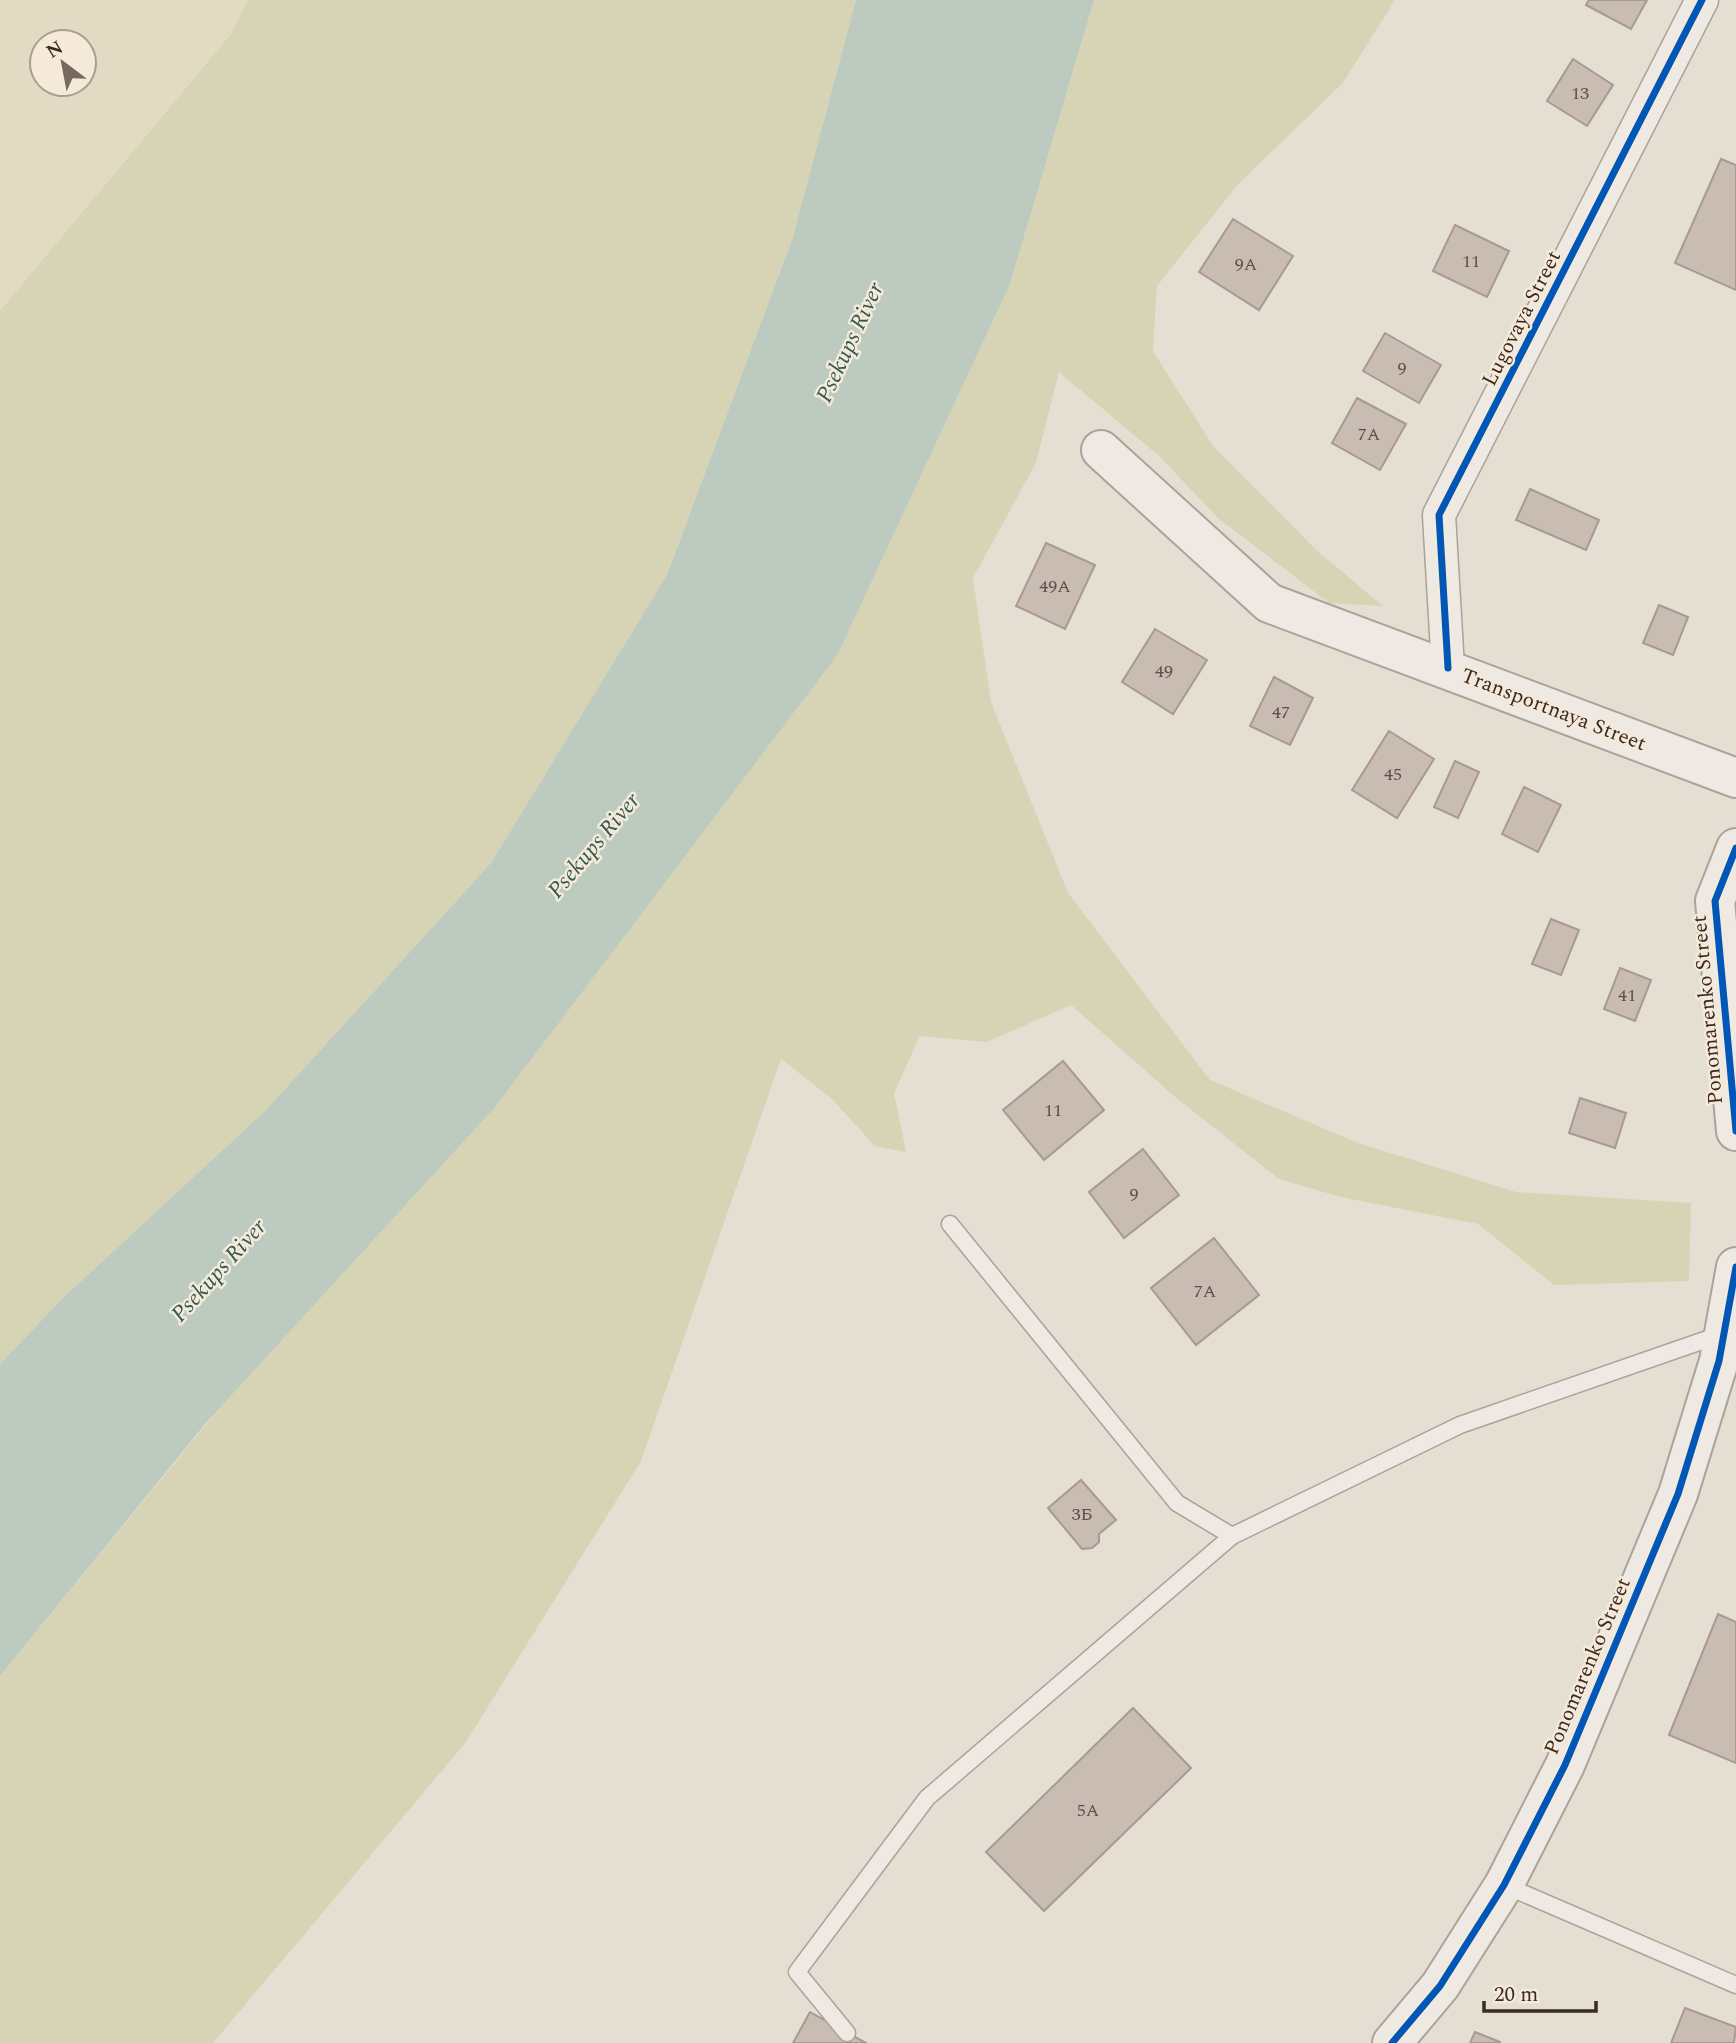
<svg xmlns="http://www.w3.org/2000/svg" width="1736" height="2043" font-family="Spectral,serif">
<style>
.farmland{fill:#e3dac4;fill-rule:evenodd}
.green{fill:#d7d4b5}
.water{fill:#bccac0}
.building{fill:#c9bcb3;stroke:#a69a91;stroke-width:2}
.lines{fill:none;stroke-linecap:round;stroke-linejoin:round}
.service-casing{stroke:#aba39a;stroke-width:19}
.minor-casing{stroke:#aba39a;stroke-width:35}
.tertiary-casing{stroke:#aba39a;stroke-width:42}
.service{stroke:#eee9e3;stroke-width:16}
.minor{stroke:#eee9e3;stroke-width:32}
.tertiary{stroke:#eee9e3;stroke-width:38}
.cycleway-casing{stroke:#f5ead9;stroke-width:11}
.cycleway{stroke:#0057b8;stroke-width:7}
.labels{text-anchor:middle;stroke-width:5;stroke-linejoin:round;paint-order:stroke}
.number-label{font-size:18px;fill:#5e4f46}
.street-label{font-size:21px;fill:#3a2b22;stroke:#f5ead9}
.water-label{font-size:23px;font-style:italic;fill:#325952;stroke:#f5ead9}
</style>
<rect width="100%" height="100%" fill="#e5ded2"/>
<path class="farmland" d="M 0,0 L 248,0 L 231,34 L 0,311 ZM 42,42 L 84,42 L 84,84 L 42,84 Z"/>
<g class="green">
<polygon points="248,0 856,0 792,240 667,575 491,863 266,1110 64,1297 0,1364 0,311 231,34"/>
<polygon points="1094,0 1395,0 1343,83 1239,183 1157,286 1153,351 1213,446 1316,550 1383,606 1329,603 1218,518 1159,456 1059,372 1036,463 973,578 991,702 1068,893 1210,1080 1358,1143 1516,1192 1691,1203 1689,1281 1554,1285 1478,1224 1341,1197 1279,1179 1174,1096 1071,1005 987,1042 920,1036 894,1093 906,1152 875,1146 831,1098 781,1059 641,1461 466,1742 213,2043 0,2043 0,1676 838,654 1010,284"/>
</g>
<polygon class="water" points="856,0 1094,0 1010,284 838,654 495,1107 206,1423 0,1676 0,1364 64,1297 266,1110 491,863 667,575 792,240"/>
<g class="building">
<polygon points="1589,0 1647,0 1631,29 1586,5"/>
<polygon points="1573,59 1613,85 1587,126 1547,101"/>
<polygon points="1721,159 1736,165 1736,290 1675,263"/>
<polygon points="1233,219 1293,256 1259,310 1199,272"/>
<polygon points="1455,225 1509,251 1487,297 1433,271"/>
<polygon points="1385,333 1441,365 1419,403 1363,371"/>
<polygon points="1357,398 1406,424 1380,470 1332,443"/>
<polygon points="1530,489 1599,520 1586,550 1516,520"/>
<polygon points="1046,543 1095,565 1065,629 1016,606"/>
<polygon points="1659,605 1688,617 1673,655 1643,643"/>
<polygon points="1155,629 1207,660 1173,714 1122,682"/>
<polygon points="1274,677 1313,698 1290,745 1250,726"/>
<polygon points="1389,731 1434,759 1397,818 1352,790"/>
<polygon points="1455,761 1479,772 1458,818 1434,807"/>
<polygon points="1524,787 1561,805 1538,852 1502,834"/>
<polygon points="1551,919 1579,930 1561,975 1532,964"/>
<polygon points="1620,968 1651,980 1635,1021 1604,1009"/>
<polygon points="1063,1061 1104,1110 1044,1160 1003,1110"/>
<polygon points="1580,1098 1626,1113 1615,1148 1569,1133"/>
<polygon points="1143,1149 1179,1195 1124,1238 1089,1192"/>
<polygon points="1214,1238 1259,1295 1196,1345 1151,1288"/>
<polygon points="1081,1480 1116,1520 1099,1534 1099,1542 1092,1548 1082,1549 1048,1508"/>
<polygon points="1718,1614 1736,1622 1736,1763 1669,1735"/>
<polygon points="1133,1708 1191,1768 1044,1911 986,1852"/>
<polygon points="1685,2008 1736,2027 1734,2043 1671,2043"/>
<polygon points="810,2012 866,2043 793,2043"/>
<polygon points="1475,2032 1500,2042 1500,2043 1470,2043"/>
</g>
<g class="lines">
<g class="service-casing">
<g id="service">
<polyline points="950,1224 1177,1503 1232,1536"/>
<polyline points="1504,1885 1736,1985"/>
<polyline points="847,2033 797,1972 927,1798 1232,1536 1460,1425 1722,1334"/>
</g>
</g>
<g class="minor-casing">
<polyline id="minor" points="1448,668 1439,515 1702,0"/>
</g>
<g class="tertiary-casing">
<g id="tertiary">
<polyline points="1101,450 1269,603 1736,778"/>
<polyline points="1736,848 1715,901 1736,1131"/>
<polyline points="1392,2043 1440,1986 1504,1885 1565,1765 1678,1494 1719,1361 1736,1267"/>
</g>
</g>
<use href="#service" class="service"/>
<use href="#minor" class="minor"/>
<use href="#tertiary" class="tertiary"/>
<g class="cycleway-casing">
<g id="cycleway">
<polyline points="1448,668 1439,515 1702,0"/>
<polyline points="1736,848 1715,901 1736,1131"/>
<polyline points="1392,2043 1440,1986 1504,1885 1565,1765 1678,1494 1719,1361 1736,1267"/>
</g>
</g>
<use href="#cycleway" class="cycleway"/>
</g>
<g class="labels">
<g class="number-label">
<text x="1580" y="99">13</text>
<text x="1471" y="267">11</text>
<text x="1246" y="270">9А</text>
<text x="1402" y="374">9</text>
<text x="1369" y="440">7А</text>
<text x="1055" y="592">49А</text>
<text x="1164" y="677">49</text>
<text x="1281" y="718">47</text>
<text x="1393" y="780">45</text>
<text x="1627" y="1001">41</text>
<text x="1053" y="1116">11</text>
<text x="1134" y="1200">9</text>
<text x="1205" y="1297">7А</text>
<text x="1082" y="1520">3Б</text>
<text x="1088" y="1816">5А</text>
</g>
<g class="street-label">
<text transform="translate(1521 318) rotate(-63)" y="7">Lugovaya Street</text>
<text transform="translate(1554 709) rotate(21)" y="7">Transportnaya Street</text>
<text transform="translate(1707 1010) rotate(-95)" y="7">Ponomarenko Street</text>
<text transform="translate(1587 1666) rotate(-67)" y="7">Ponomarenko Street</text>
</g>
<g class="water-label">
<text transform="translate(849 342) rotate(-65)" y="8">Psekups River</text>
<text transform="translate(593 845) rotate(-50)" y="8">Psekups River</text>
<text transform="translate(218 1270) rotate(-48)" y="8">Psekups River</text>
</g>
</g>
<g transform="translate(63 63) rotate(328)"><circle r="33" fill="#f5ead9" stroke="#aa9e90" stroke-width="2"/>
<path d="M0-5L12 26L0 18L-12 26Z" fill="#766a60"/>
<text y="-10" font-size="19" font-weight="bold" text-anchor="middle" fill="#3a2b22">N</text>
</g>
<path d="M1484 2001v10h112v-10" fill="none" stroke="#3a2b22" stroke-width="3.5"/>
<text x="1494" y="2001" font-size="21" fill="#3a2b22" stroke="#f5ead9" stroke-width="5" paint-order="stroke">20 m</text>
</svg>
